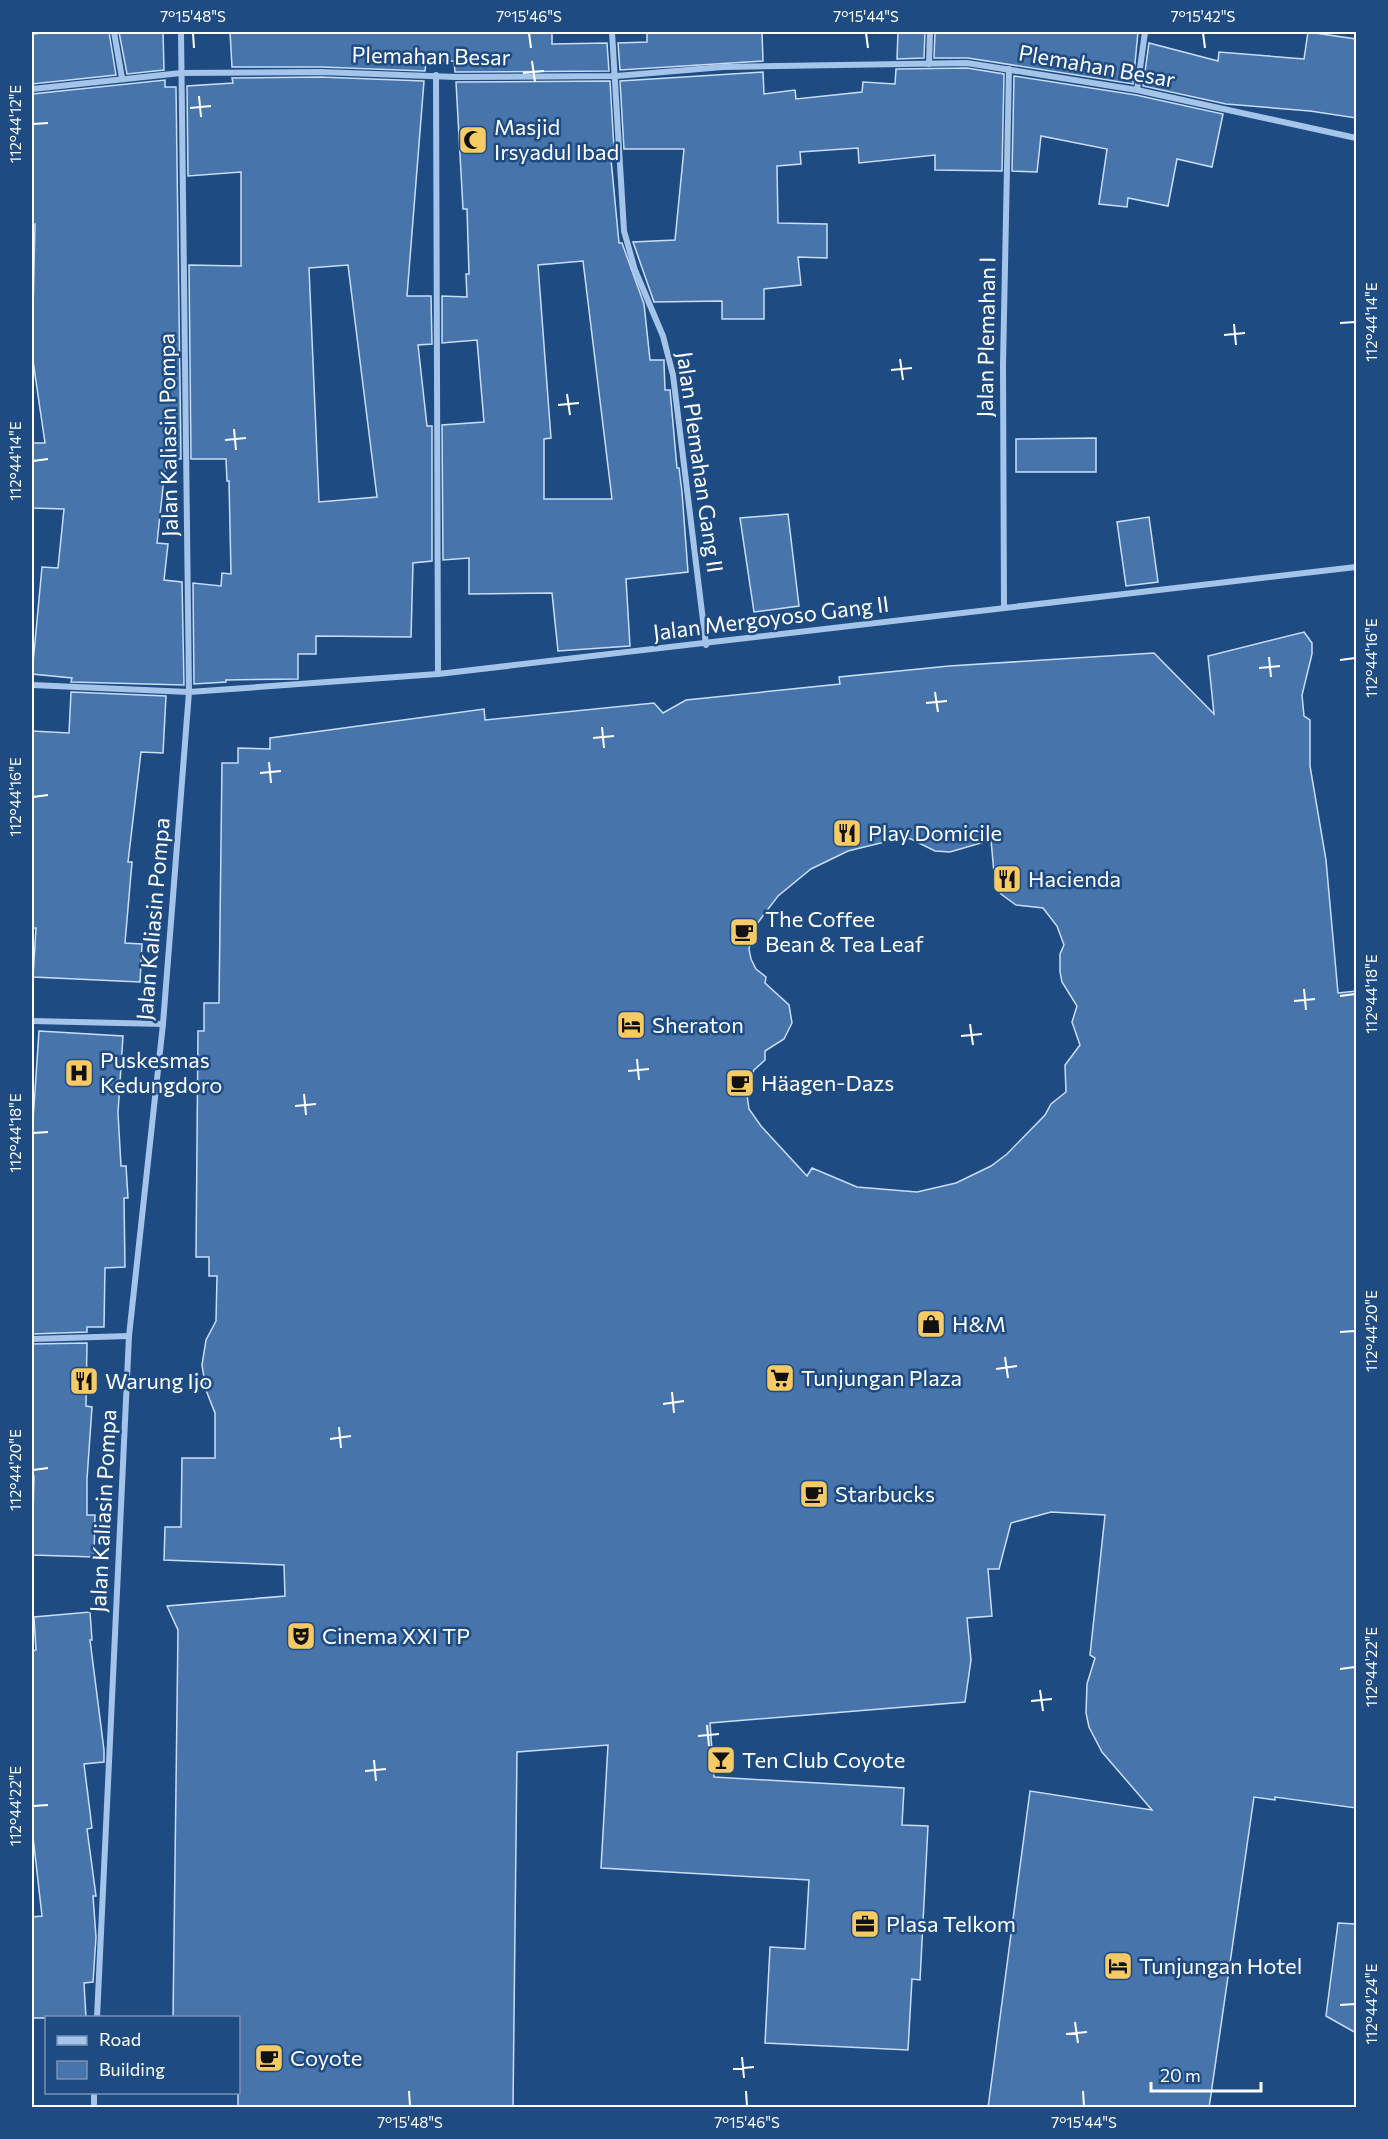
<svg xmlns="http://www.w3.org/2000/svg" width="1388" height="2139" font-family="Commissioner,sans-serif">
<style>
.building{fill:#4775ab;stroke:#c8def7;stroke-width:1.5;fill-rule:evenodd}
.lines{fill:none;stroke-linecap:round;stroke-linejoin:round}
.minor{stroke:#a4c4e9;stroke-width:6}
.ticks{fill:none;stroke:#fff;stroke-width:2}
.labels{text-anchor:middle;stroke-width:5;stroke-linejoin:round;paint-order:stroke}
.street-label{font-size:22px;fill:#fff;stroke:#1e4b82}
.poi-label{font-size:22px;fill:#fff;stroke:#1e4b82;text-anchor:start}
.neatline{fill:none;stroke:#fff;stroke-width:2}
.ticks-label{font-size:15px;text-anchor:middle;fill:#fff}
</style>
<rect width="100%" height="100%" fill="#1e4b82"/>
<g class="building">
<polygon points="54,32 109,32 116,75 32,84 32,34"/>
<polygon points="119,32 163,32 164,70 127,74"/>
<polygon points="230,32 552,32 552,44 607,43 609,71 455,72 454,61 426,61 425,71 321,67 232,67"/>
<polygon points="647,32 762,32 763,61 620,70 618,43 647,42"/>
<polygon points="898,32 925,32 924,58 897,59"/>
<polygon points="935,32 1138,32 1133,84 968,58 934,58"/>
<polygon points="1308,32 1356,39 1356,118 1310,111 1226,104 1143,86 1149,43 1218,61 1219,52 1304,59"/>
<polygon points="967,68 1004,74 1002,171 935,170 935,155 859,163 858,148 800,152 801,164 777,166 778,223 827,224 827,258 798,257 801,285 764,289 764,319 722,319 722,301 654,302 633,242 675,240 684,149 624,149 620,81 763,72 764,94 795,90 796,99 862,92 863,82 895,84 896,69"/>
<polygon points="1014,76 1136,95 1223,114 1212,167 1177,159 1168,206 1128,198 1127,207 1099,204 1107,149 1041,136 1037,172 1012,171"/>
<path d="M 321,77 L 424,81 L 407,296 L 431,296 L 432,344 L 418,345 L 427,426 L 432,426 L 432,561 L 413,563 L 411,637 L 316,636 L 316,654 L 298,654 L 298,679 L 226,680 L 226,682 L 194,684 L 193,583 L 221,586 L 222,573 L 231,574 L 229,481 L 227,481 L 226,459 L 191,459 L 189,265 L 241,266 L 241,172 L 188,176 L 187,86 L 233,83 L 232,78 ZM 348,265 L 377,497 L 319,502 L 309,268 Z"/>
<polygon points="165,80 165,87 176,87 181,459 166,459 157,543 168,544 164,580 182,582 184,685 71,682 72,678 32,674 42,567 58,568 64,509 32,508 32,443 45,443 32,354 35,224 32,224 32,94"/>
<path d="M 610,81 L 614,149 L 610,149 L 619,243 L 622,243 L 644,304 L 650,360 L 664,360 L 664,363 L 665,390 L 670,390 L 677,468 L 679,468 L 682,492 L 688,572 L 626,579 L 630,646 L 558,651 L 552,593 L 469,594 L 469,558 L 443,560 L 442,425 L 484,422 L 477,340 L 442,343 L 442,296 L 467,297 L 466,274 L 469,274 L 467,209 L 463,209 L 456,82 ZM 583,261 L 612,499 L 544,499 L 544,439 L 551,438 L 538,265 Z"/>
<polygon points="1096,438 1096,472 1016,472 1016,439"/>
<polygon points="788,514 799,606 754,612 740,518"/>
<polygon points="1149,517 1158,582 1126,586 1117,522"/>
<path d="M 1304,632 L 1312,643 L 1312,654 L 1302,695 L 1304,716 L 1310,720 L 1310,766 L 1326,860 L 1338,993 L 1356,991 L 1356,1808 L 1275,1797 L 1275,1800 L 1254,1797 L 1209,2108 L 988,2108 L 1030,1791 L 1152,1810 L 1102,1752 L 1089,1727 L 1086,1713 L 1087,1684 L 1095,1658 L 1090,1655 L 1105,1515 L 1051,1512 L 1011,1523 L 999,1569 L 988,1569 L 992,1616 L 967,1618 L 971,1660 L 965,1702 L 710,1723 L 714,1777 L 904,1788 L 902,1825 L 928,1826 L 920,1980 L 912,1979 L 908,2050 L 765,2043 L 770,1947 L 805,1949 L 809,1880 L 601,1868 L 608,1745 L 517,1752 L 513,2108 L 238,2108 L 238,2018 L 173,2018 L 178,1630 L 167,1606 L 285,1596 L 284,1565 L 164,1560 L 165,1527 L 181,1527 L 182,1458 L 215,1458 L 215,1413 L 206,1390 L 202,1365 L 206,1340 L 216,1321 L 217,1276 L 209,1276 L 209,1257 L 196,1257 L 198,1031 L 204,1031 L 204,1003 L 219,1003 L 222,763 L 238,763 L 238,748 L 270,749 L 270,738 L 484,709 L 485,720 L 654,703 L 663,713 L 686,700 L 840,684 L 839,677 L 949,666 L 1154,653 L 1214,714 L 1208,656 ZM 901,838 L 911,839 L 935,851 L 950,852 L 991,840 L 995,884 L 1001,894 L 1016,905 L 1043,908 L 1057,926 L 1064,945 L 1060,954 L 1060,972 L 1062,982 L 1077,1006 L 1072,1022 L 1080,1045 L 1065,1065 L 1066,1092 L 1051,1104 L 1045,1115 L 1007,1154 L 991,1166 L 956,1183 L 917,1192 L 857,1187 L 812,1168 L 807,1176 L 761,1126 L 749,1109 L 746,1088 L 754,1070 L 765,1060 L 765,1051 L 784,1039 L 792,1023 L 789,1005 L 765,983 L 766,977 L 756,969 L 751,959 L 749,949 L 753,929 L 778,896 L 811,869 L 848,851 Z"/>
<polygon points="71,692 166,696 163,753 141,752 128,862 132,862 125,943 142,944 140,982 33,977 36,928 32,928 32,731 69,733"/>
<polygon points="39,1031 123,1036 118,1113 121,1166 126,1166 128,1198 124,1198 125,1267 105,1268 104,1327 87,1327 87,1332 32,1334 32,1136"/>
<polygon points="87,1343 86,1406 92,1407 87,1479 87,1515 95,1515 94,1557 32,1555 34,1476 32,1476 32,1344"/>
<polygon points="90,1612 92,1640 90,1640 104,1750 104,1762 84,1764 92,1828 87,1829 96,1896 93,1896 96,1937 93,1982 84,1983 86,2018 32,2018 32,1917 42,1916 32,1828 32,1651 36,1650 34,1617"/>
<polygon points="1338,1923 1356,1924 1356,2033 1326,2016"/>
</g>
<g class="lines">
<g class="minor">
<polyline points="114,32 122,78"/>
<polyline points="612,32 624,231 635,270 663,336 673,375 706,645"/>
<polyline points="929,64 930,32"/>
<polyline points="436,75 438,674"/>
<polyline points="32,89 181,73 321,72 456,77 616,76 723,67 967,63 1137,90 1356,138"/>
<polyline points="1137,90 1145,32"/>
<polyline points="1004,607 1003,365 1009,69"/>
<polyline points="32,685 189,692 438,674 1356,567"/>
<polyline points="32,1021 163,1024"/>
<polyline points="32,1339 129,1336"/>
<polyline points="97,2018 129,1336 163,1024 189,692 181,32"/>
<polyline points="94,2108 94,2092"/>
</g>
</g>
<path class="ticks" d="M 193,33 L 194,48M 529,33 L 531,48M 866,33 L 868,48M 1203,33 L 1205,48M 532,61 L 535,82M 523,73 L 544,71M 199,96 L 201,117M 190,108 L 211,106M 33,124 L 48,123M 1340,323 L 1355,322M 1234,324 L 1236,345M 1224,335 L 1245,333M 900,359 L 903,380M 891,370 L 912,368M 567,394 L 570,415M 558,405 L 579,403M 234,429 L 236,450M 225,440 L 246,438M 33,461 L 48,459M 1269,657 L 1271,677M 1340,660 L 1355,658M 1259,668 L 1280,666M 935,692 L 938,712M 926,703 L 947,701M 602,727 L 604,748M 593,738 L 614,736M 269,762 L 271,783M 260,773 L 281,771M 33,797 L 48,795M 1304,989 L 1306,1010M 1340,996 L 1355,994M 1294,1001 L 1315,999M 970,1024 L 973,1045M 961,1036 L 982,1034M 637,1059 L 639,1080M 628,1071 L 649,1069M 304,1094 L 306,1115M 295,1106 L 316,1104M 33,1133 L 48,1132M 1340,1332 L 1355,1331M 1005,1357 L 1008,1378M 996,1369 L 1017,1366M 672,1392 L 674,1413M 663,1404 L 684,1401M 339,1427 L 341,1448M 330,1439 L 351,1436M 33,1470 L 48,1468M 1340,1669 L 1355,1667M 1040,1690 L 1043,1711M 1031,1701 L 1052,1699M 707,1725 L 709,1746M 698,1736 L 719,1734M 374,1760 L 376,1781M 365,1771 L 386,1769M 33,1806 L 48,1805M 1340,2005 L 1355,2004M 1075,2022 L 1078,2043M 1066,2034 L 1087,2032M 742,2057 L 744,2078M 733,2069 L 754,2067M 409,2091 L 410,2106M 746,2091 L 747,2106M 1083,2091 L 1084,2106"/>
<defs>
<g id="mosque-square" transform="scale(1.5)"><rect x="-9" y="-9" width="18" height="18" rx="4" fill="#f7cb64" stroke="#1e4b82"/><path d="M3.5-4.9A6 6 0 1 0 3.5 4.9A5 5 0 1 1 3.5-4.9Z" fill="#111"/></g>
<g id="restaurant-square" transform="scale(1.5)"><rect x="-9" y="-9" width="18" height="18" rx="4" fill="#f7cb64" stroke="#1e4b82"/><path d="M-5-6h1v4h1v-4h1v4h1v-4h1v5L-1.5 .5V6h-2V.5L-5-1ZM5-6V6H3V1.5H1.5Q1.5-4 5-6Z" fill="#111"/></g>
<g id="cafe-square" transform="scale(1.5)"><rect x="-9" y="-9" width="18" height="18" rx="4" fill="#f7cb64" stroke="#1e4b82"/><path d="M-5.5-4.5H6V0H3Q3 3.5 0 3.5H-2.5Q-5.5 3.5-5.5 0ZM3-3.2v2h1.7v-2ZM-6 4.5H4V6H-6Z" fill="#111"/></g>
<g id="hotel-square" transform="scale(1.5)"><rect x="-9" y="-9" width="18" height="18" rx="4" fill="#f7cb64" stroke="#1e4b82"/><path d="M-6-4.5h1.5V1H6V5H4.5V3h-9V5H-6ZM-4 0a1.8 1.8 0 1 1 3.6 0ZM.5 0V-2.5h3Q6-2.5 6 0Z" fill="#111"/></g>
<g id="hospital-square" transform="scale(1.5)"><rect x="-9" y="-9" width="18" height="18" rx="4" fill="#f7cb64" stroke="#1e4b82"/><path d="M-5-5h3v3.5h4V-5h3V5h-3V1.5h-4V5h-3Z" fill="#111"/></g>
<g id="shop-square" transform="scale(1.5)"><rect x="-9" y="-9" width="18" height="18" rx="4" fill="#f7cb64" stroke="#1e4b82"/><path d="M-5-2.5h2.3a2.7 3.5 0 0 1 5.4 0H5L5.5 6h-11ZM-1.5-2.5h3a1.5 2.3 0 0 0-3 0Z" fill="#111"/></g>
<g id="supermarket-square" transform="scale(1.5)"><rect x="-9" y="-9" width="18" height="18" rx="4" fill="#f7cb64" stroke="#1e4b82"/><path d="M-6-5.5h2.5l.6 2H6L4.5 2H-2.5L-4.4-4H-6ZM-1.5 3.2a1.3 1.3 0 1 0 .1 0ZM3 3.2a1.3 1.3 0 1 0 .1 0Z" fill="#111"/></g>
<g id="theatre-square" transform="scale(1.5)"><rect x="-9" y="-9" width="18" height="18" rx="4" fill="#f7cb64" stroke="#1e4b82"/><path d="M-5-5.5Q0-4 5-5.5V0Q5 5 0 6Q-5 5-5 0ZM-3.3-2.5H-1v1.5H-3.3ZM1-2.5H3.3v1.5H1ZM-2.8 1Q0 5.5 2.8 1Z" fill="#111"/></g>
<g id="bar-square" transform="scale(1.5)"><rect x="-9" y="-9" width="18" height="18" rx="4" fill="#f7cb64" stroke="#1e4b82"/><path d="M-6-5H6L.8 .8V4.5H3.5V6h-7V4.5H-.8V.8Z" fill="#111"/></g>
<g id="office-square" transform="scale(1.5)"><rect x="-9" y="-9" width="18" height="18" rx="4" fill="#f7cb64" stroke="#1e4b82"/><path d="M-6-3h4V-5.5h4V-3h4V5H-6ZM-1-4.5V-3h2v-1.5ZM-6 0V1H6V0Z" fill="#111"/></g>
</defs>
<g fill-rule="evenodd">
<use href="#mosque-square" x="473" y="140"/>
<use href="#restaurant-square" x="847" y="833"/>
<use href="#restaurant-square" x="1007" y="879"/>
<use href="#cafe-square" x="744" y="932"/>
<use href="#hotel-square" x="631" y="1025"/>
<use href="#hospital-square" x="79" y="1073"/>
<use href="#cafe-square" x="740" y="1083"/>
<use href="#shop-square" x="931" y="1324"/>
<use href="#supermarket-square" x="780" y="1378"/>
<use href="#restaurant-square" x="84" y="1381"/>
<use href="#cafe-square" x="814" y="1494"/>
<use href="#theatre-square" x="301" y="1636"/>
<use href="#bar-square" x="721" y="1760"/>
<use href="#office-square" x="865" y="1924"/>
<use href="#hotel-square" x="1118" y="1966"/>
<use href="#cafe-square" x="269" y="2058"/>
</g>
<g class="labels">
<g class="street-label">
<text transform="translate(431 56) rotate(1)" y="8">Plemahan Besar</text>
<text transform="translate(1097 66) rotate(10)" y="8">Plemahan Besar</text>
<text transform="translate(986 337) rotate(-89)" y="8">Jalan Plemahan I</text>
<text transform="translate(168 435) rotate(-91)" y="8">Jalan Kaliasin Pompa</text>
<text transform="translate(700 462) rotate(82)" y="8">Jalan Plemahan Gang II</text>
<text transform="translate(771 618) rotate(-7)" y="8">Jalan Mergoyoso Gang II</text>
<text transform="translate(153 919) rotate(-85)" y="8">Jalan Kaliasin Pompa</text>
<text transform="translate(103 1511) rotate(-87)" y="8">Jalan Kaliasin Pompa</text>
</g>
<g class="poi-label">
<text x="494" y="135">Masjid<tspan x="494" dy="25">Irsyadul Ibad</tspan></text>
<text x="868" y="841">Play Domicile</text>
<text x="1028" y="887">Hacienda</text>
<text x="765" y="927">The Coffee<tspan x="765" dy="25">Bean &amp; Tea Leaf</tspan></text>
<text x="652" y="1033">Sheraton</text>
<text x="100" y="1068">Puskesmas<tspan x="100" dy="25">Kedungdoro</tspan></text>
<text x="761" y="1091">Häagen-Dazs</text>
<text x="952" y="1332">H&amp;M</text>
<text x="801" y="1386">Tunjungan Plaza</text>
<text x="105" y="1389">Warung Ijo</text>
<text x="835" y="1502">Starbucks</text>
<text x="322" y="1644">Cinema XXI TP</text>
<text x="742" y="1768">Ten Club Coyote</text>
<text x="886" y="1932">Plasa Telkom</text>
<text x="1139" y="1974">Tunjungan Hotel</text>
<text x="290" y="2066">Coyote</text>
</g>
</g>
<rect width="1388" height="2139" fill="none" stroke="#1e4b82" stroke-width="66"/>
<rect x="45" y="2016" width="195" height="78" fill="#1e4b82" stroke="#7893b4" stroke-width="1.5"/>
<rect x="57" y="2036" width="30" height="9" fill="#a4c4e9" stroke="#7893b4" stroke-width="1.5"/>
<text x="99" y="2046" font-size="18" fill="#ffffff">Road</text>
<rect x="57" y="2061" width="30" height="18" fill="#4775ab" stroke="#7893b4" stroke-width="1.5"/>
<text x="99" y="2076" font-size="18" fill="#ffffff">Building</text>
<path d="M1151 2082v9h110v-9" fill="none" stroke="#ffffff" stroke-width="3"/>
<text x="1160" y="2082" font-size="18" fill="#ffffff" stroke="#1e4b82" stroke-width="4.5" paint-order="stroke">20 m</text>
<rect x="33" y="33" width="1322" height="2073" class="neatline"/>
<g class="ticks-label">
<text x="193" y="22">7°15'48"S</text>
<text x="529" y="22">7°15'46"S</text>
<text x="866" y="22">7°15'44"S</text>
<text x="1203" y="22">7°15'42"S</text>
<text transform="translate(16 124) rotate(-90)" y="5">112°44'12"E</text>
<text transform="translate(1372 322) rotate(-90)" y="5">112°44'14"E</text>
<text transform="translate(16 461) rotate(-90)" y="5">112°44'14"E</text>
<text transform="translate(1372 658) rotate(-90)" y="5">112°44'16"E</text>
<text transform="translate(16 797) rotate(-90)" y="5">112°44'16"E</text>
<text transform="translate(1372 994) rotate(-90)" y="5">112°44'18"E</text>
<text transform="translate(16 1133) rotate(-90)" y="5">112°44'18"E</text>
<text transform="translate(1372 1331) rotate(-90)" y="5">112°44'20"E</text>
<text transform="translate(16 1470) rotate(-90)" y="5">112°44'20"E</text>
<text transform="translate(1372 1667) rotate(-90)" y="5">112°44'22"E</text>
<text transform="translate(16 1806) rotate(-90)" y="5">112°44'22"E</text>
<text transform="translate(1372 2004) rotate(-90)" y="5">112°44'24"E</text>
<text x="410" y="2128">7°15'48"S</text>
<text x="747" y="2128">7°15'46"S</text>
<text x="1084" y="2128">7°15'44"S</text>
</g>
</svg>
